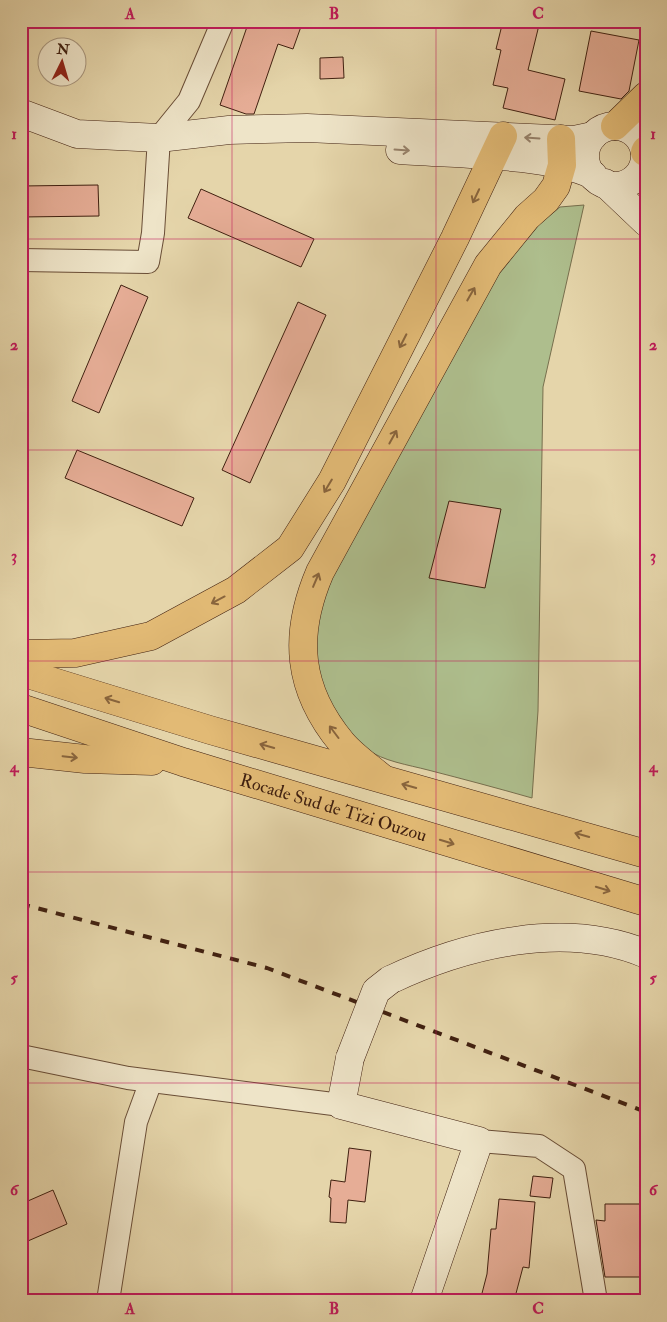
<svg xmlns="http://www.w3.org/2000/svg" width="667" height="1322" font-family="'IM FELL Double Pica',serif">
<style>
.green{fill:#aebe8d;stroke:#776f4e}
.building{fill:#e6ad96;stroke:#402010}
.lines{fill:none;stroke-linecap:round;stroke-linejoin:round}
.street-casing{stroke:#694d36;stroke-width:24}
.secondary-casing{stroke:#402010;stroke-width:29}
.primary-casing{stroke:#402010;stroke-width:29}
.highway-casing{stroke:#402010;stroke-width:29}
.street{stroke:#eee4c8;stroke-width:22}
.secondary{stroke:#eee4c8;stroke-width:28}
.primary{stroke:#e2ba75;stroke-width:28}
.highway{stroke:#e2ba75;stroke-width:28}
.rail{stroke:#402010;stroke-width:4;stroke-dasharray:9 9;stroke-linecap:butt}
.secondary-bridge-casing{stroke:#402010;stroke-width:29;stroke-linecap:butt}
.secondary-bridge{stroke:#eee4c8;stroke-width:28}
.oneway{stroke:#97826c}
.oneway2{stroke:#89653d}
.grid{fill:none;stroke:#c2185b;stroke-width:1;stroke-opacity:0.55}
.labels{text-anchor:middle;stroke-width:5;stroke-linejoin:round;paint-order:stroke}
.street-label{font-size:18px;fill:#402010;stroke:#eee4c8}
.neatline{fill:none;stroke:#c2185b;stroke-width:2}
.grid-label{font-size:16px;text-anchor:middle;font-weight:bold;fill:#c2185b}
</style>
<rect width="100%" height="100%" fill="#e5d5aa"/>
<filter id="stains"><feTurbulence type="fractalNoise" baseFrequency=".004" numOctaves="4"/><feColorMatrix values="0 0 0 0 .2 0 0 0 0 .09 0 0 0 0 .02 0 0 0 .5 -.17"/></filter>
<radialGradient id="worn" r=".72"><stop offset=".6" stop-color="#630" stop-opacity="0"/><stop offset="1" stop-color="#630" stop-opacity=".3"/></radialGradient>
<path class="green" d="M 584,205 L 543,387 L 538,711 L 532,798 C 497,788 463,779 428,770 C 409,765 382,761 367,749 C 324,715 310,660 316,608 L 390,465 L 515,245 L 560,207 Z"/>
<g class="building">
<polygon points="249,21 303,21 293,49 278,44 254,114 246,114 220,105"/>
<polygon points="503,21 540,21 528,70 565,79 555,120 503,108 508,88 493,85 501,50 496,49"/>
<polygon points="591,31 639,40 629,91 621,99 579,91"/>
<polygon points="343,57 344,78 320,79 320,58"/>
<polygon points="98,185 99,216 21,217 21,186"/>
<polygon points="201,189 314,239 301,267 188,218"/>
<polygon points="121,285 148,297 99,413 72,401"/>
<polygon points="298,302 326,315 250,483 222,470"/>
<polygon points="77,450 194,498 182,526 65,478"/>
<polygon points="449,501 501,509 485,588 429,578"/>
<polygon points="349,1148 371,1151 365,1202 348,1200 346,1223 330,1222 331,1198 329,1197 331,1180 345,1182"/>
<polygon points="533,1176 553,1178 550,1198 530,1196"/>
<polygon points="53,1190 67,1224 21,1244 21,1204"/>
<polygon points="499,1199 535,1202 529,1268 523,1267 514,1301 480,1301 487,1274 491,1229 496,1229"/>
<polygon points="605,1204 640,1204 640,1277 605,1277 596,1220 605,1221"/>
</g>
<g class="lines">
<g class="street-casing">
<g id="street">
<polyline points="21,260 148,262 153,233 159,138 189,101 223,21"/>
<polyline points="21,1056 128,1078 341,1105"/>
<polyline points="479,1141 539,1146 574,1169 596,1301"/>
<polyline points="108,1301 136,1122 151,1081"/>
</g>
</g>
<g class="secondary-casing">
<g id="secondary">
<polyline points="21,113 77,134 159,138 229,130 307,128 574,140 593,136"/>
<circle cx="615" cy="156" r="30"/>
<path d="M 400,150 C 452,154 548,153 593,175"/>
<polyline points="605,183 646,222"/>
<path d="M 390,980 C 466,944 565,920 646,954"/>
<polyline points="350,1058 341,1105 479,1141 424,1301"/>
</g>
</g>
<g class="primary-casing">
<g id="primary">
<polyline points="615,126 646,96"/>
<polyline points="645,152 646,150"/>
</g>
</g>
<g class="highway-casing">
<g id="highway">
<polyline points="21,654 75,653 151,636 236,590 290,548 332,481 455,238 503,136"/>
<polyline points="21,672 210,730 646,854"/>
<path id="s1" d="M 21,708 L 183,762 L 646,902"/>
<polyline points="21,752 85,759 152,761"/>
<path d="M 382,778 C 369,767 353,756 342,743 C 297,689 293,635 320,572 L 488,265 L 527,217 L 546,200 L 556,186 L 562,165 L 561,139"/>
</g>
</g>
<use href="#street" class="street"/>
<use href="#secondary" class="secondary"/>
<use href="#primary" class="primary"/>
<use href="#highway" class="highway"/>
<polyline class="rail" points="21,904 267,968 646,1112"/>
<g class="secondary-bridge-casing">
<polyline id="secondary-bridge" points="350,1058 376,991 390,980"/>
</g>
<use href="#secondary-bridge" class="secondary-bridge"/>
</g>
<defs><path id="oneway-shaft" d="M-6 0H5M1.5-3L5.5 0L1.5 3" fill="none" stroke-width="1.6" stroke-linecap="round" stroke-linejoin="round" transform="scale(1.25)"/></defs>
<g class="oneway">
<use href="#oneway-shaft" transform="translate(532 138) rotate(-176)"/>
<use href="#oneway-shaft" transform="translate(402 150) rotate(4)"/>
</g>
<g class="oneway2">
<use href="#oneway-shaft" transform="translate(476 196) rotate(115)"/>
<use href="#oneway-shaft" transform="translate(471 294) rotate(-60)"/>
<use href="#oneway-shaft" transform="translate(403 341) rotate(117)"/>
<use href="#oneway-shaft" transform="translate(393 437) rotate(-61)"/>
<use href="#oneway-shaft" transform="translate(328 486) rotate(121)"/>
<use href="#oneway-shaft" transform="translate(316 580) rotate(-67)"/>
<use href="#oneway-shaft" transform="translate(218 600) rotate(152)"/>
<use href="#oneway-shaft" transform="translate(112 700) rotate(-163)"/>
<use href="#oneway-shaft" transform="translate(334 732) rotate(-127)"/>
<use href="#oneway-shaft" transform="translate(267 746) rotate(-164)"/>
<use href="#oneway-shaft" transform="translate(70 757) rotate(6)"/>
<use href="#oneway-shaft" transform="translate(409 786) rotate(-164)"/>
<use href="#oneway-shaft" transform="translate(582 835) rotate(-164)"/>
<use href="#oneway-shaft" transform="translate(447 842) rotate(17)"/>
<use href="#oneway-shaft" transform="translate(603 889) rotate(17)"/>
</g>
<path class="grid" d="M 232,21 L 232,1301M 436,21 L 436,1301M 21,239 L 646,239M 21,450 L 646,450M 21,661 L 646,661M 21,872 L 646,872M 21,1083 L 646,1083"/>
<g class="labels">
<g class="street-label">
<text dy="6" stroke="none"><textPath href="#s1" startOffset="328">Rocade Sud de Tizi Ouzou</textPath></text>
</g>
</g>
<rect width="667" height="1322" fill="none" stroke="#e5d5aa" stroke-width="55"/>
<g transform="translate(62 62) rotate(5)"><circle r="24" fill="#eee4c8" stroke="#a8967e"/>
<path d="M0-4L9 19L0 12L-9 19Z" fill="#8f2418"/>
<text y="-8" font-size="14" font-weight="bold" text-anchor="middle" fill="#402010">N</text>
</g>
<rect x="28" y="28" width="612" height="1266" class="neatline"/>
<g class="grid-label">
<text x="130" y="19">A</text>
<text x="334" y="19">B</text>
<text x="538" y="19">C</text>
<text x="14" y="139">1</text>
<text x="653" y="139">1</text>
<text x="14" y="350">2</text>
<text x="653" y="350">2</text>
<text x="14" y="561">3</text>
<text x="653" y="561">3</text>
<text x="14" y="772">4</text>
<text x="653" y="772">4</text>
<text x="14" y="983">5</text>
<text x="653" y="983">5</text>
<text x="14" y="1195">6</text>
<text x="653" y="1195">6</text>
<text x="130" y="1314">A</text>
<text x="334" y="1314">B</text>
<text x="538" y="1314">C</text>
</g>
<rect width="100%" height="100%" filter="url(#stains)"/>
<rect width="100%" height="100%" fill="url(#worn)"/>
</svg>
